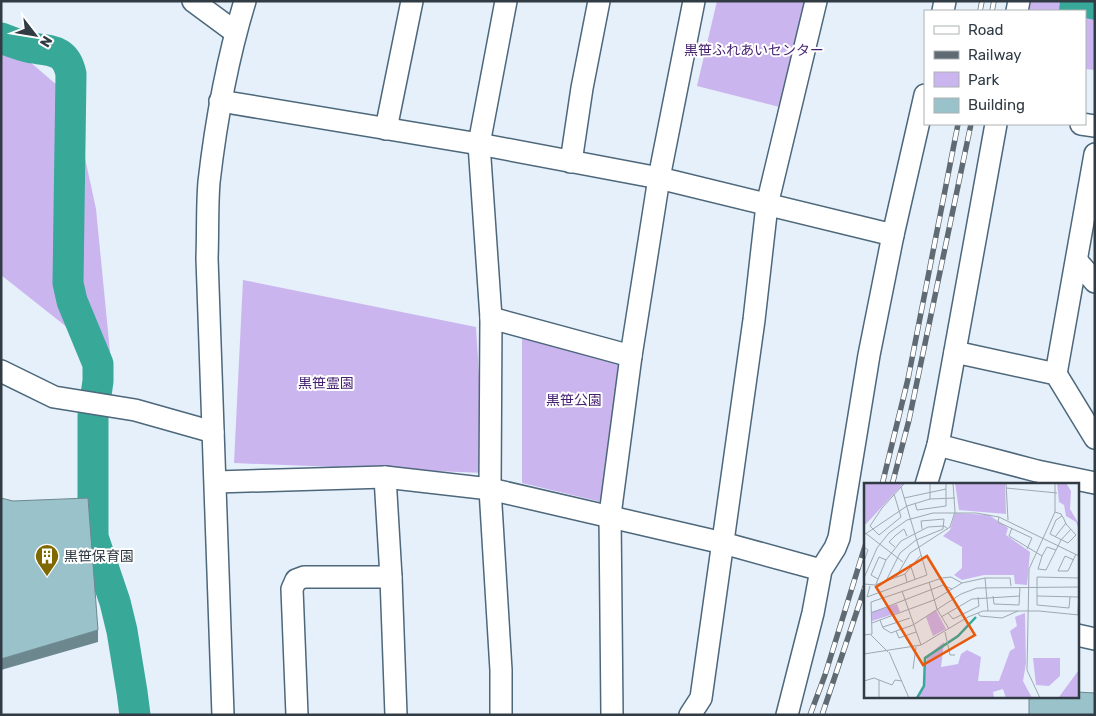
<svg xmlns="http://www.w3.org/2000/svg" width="1096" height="716" font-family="Rubik,'Noto Sans JP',sans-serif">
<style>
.green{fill:#cbb5ef}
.water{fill:#38a899}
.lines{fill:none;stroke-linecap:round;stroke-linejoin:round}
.river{stroke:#38a899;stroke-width:31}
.minor-casing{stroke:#4d677b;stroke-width:24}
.minor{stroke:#fff;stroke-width:21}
.rail-casing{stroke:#5f6a73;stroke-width:5.5}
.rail{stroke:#fff;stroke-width:4;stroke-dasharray:11;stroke-linecap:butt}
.shaded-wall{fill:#6c888e}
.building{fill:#9ac2cb;stroke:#6c888e}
.labels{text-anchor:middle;stroke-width:4;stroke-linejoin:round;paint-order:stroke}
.park-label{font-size:14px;fill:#451f70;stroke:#fff}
.poi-label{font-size:14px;fill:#303b44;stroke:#fff;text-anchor:start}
.inset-river{fill:none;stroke:#38a899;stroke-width:2.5}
.inset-road{fill:none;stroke:#9da8b1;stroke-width:1}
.view{fill:#e8590c;fill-opacity:0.15;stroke:#e8590c;stroke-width:2.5}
.inset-edge{fill:none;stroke:#303b44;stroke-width:2.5}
</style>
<rect width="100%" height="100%" fill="#e5f0fa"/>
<g class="green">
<polygon points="717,1 814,1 787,109 697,86"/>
<polygon points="1031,1 1095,1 1095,70 1085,69 1085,11 1029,11"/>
<polygon points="1,37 72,98 96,209 111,362 1,275"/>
<polygon points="243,280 476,327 485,473 234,463"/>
<polygon points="522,337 631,356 618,506 522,483"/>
</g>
<polygon class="water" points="1060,1 1095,1 1095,20 1085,18 1085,11 1059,11"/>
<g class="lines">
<path class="river" d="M 1,38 C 11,42 22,46 32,48 C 53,51 66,50 71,74 L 68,283 L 72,301 L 98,364 L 98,381 L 93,416 L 93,537 L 115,602 L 122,631 L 132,692 L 135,715"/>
<g class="minor-casing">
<g id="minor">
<polyline points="193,1 235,32"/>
<polyline points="943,11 945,1"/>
<polyline points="1017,11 1019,1"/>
<polyline points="220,101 479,144 659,178 893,235"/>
<polyline points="1081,124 1095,126"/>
<polyline points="386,129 412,1"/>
<polyline points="571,162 582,88 599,1"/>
<polyline points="1077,261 1095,282"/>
<polyline points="491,318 631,356"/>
<polyline points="955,352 1056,374 1095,438"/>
<polyline points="1,371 54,397 135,410 213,432"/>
<polyline points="1056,374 1095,154"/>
<polyline points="938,445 1037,471 1095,483"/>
<polyline points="385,477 391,577 396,715"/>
<polyline points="216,482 385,477 490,489 723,543 821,570"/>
<polyline points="926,485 938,445 996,124"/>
<polyline points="1077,635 1095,639"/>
<path d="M 223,715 L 207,258 C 208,233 207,207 209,182 C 216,121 227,60 245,1"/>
<polyline points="297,715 292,589 296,580 304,577 391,577"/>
<polyline points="501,715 501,670 490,489 491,318 479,144 506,1"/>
<polyline points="612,715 610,515 631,356 659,178 694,1"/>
<polyline points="690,715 701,698 754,320 767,205 816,1"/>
<polyline points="787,715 813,613 821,570 835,548 839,538 869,355 893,235 925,95"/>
</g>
</g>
<use href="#minor" class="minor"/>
<g class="rail-casing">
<g id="rail">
<polyline points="980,11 982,1"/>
<polyline points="992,11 994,1"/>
<polyline points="882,485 908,379 958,124"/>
<polyline points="892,485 909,420 971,124"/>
<polyline points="810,715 825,675 865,546"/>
<polyline points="822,715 865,587"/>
</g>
</g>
<use href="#rail" class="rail"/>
</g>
<polygon class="shaded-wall" points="98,630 98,642 1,670 1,659"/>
<g class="building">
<polygon points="1,498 13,501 88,498 98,630 1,659"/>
<polygon points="1077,692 1095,693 1095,715 1029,715 1029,697 1077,697"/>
</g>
<defs>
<g id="building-pin" transform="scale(1.25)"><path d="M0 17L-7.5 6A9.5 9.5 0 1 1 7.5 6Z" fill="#7f6800" stroke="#fff"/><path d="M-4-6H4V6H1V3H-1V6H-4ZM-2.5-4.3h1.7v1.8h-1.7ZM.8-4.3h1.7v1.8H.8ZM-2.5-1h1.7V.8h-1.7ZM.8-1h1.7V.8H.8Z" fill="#fff"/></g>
</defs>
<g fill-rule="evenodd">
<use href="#building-pin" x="47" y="556"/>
</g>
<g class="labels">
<g class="park-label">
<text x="754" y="55">黒笹ふれあいセンター</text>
<text x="326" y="388">黒笹霊園</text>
<text x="574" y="405">黒笹公園</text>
</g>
<g class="poi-label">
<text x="64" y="561">黒笹保育園</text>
</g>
</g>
<g transform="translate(864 483)">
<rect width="215" height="215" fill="#e5f0fa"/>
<path d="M 0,0 L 40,0 L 2,41 L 0,41 ZM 91,0 L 141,0 L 142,31 L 95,27 ZM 193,0 L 202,0 L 207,8 L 206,26 L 215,41 L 215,47 L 212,39 L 202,33 L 200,22 L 195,19 ZM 91,30 L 125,32 L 144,45 L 142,52 L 166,69 L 163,102 L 151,101 L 150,92 L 120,92 L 98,97 L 90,92 L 98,85 L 98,64 L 79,53 L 86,47 ZM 33,121 L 36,129 L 8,138 L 7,129 ZM 72,127 L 82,146 L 69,153 L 62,134 ZM 161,130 L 162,180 L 159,198 L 168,215 L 142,215 L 139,206 L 129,209 L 130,215 L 54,214 L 60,204 L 63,173 L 80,159 L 77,184 L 94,181 L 97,171 L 103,167 L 117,174 L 114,198 L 135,198 L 146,168 L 151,165 L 146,148 L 153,143 L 151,134 ZM 169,175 L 196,175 L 196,193 L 185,203 L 172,202 ZM 214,188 L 215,215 L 196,215 L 195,214 Z" fill="#cbb5ef"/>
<path class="inset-river" d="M 53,215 L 60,203 L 61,175 L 94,153 L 112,134"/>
<path class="inset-road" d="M 66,0 L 66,16M 142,0 L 144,37M 142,5 L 193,10M 30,11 L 37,34 L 15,52 L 6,43 L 18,25 L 37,4 L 41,0M 40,15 L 82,6M 51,20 L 53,27 L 82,23 L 82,0M 191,29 L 197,31 L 198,33 L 199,34 L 202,41 L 212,52 L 204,60 L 186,51 L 192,37 L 198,33M 135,34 L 134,39 L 168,55 L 163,66M 148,45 L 145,53 L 178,73 L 174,86 L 182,87 L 197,57 L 207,46M 0,49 L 39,79M 0,52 L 43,23 L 66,16 L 91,15M 191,54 L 202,40M 0,64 L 4,67 L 0,78M 31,64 L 25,59 L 32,52 L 40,46 L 43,53M 178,73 L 183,64 L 192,67M 210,77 L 201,73 L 194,88 L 204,88 L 212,71M 46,81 L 51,96M 32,94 L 46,70 L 86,44 L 91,29 L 89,0M 0,95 L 13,65 L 25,50 L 43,37 L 69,30 L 112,30 L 135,34 L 215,73M 121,95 L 124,128M 14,96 L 7,92 L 15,74 L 22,77M 22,98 L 36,70 L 52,57 L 79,46 L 80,36 L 57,38 L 58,46M 43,99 L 41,91 L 57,72M 65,99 L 73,126 L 85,146M 0,101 L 11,102 L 41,91M 12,101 L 22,77 L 37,58 L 64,44 L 80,43 L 84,46M 6,103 L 3,114 L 63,92 L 37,4M 38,108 L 57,162M 129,113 L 130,121 L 155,122 L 156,104M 173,113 L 215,114M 206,114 L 205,125 L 173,122 L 173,94 L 215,95M 7,130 L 79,102 L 88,106M 84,130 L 89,136 L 115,123 L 114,114M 114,130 L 116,133 L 138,135 L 154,128M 214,132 L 215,103M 77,134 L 108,116 L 156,113M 16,137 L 19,145 L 27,150 L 32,148 L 49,142 L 97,111 L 113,105 L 215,104M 8,140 L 70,117 L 98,100 L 121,95 L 146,95 L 147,103M 19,144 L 46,135M 32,148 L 35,155 L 52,149M 81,149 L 86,172 L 91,172M 0,152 L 8,151 L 7,119 L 78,95 L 87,94 L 98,100M 7,152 L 24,169M 25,169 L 45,215M 0,171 L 57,162 L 104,134 L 119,128 L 175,128 L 215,132M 49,186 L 52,164M 15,197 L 15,215M 0,198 L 10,195 L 28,202 L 31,197 L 38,198M 176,215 L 163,187 L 165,86 L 191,29 L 191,0"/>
<path class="view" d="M 63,73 L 111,152 L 59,182 L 12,104 Z"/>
<rect width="215" height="215" class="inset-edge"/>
</g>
<rect width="1096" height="716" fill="none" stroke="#303b44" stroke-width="5"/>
<rect x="924" y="10" width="162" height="115" fill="#ffffff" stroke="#acb1b4"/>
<rect x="934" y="26" width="25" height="8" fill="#ffffff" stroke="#acb1b4"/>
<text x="968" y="35" font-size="15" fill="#303b44">Road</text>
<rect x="934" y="51" width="25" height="8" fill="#5f6a73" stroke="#acb1b4"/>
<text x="968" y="60" font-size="15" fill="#303b44">Railway</text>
<rect x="934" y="72" width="25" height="15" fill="#cbb5ef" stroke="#acb1b4"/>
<text x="968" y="85" font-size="15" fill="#303b44">Park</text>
<rect x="934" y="98" width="25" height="15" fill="#9ac2cb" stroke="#acb1b4"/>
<text x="968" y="110" font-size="15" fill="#303b44">Building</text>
<g transform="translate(35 35) rotate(121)" stroke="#ffffff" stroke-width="4" paint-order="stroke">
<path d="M0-4L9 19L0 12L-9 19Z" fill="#303b44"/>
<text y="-8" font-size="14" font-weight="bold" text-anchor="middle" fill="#303b44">N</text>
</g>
</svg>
